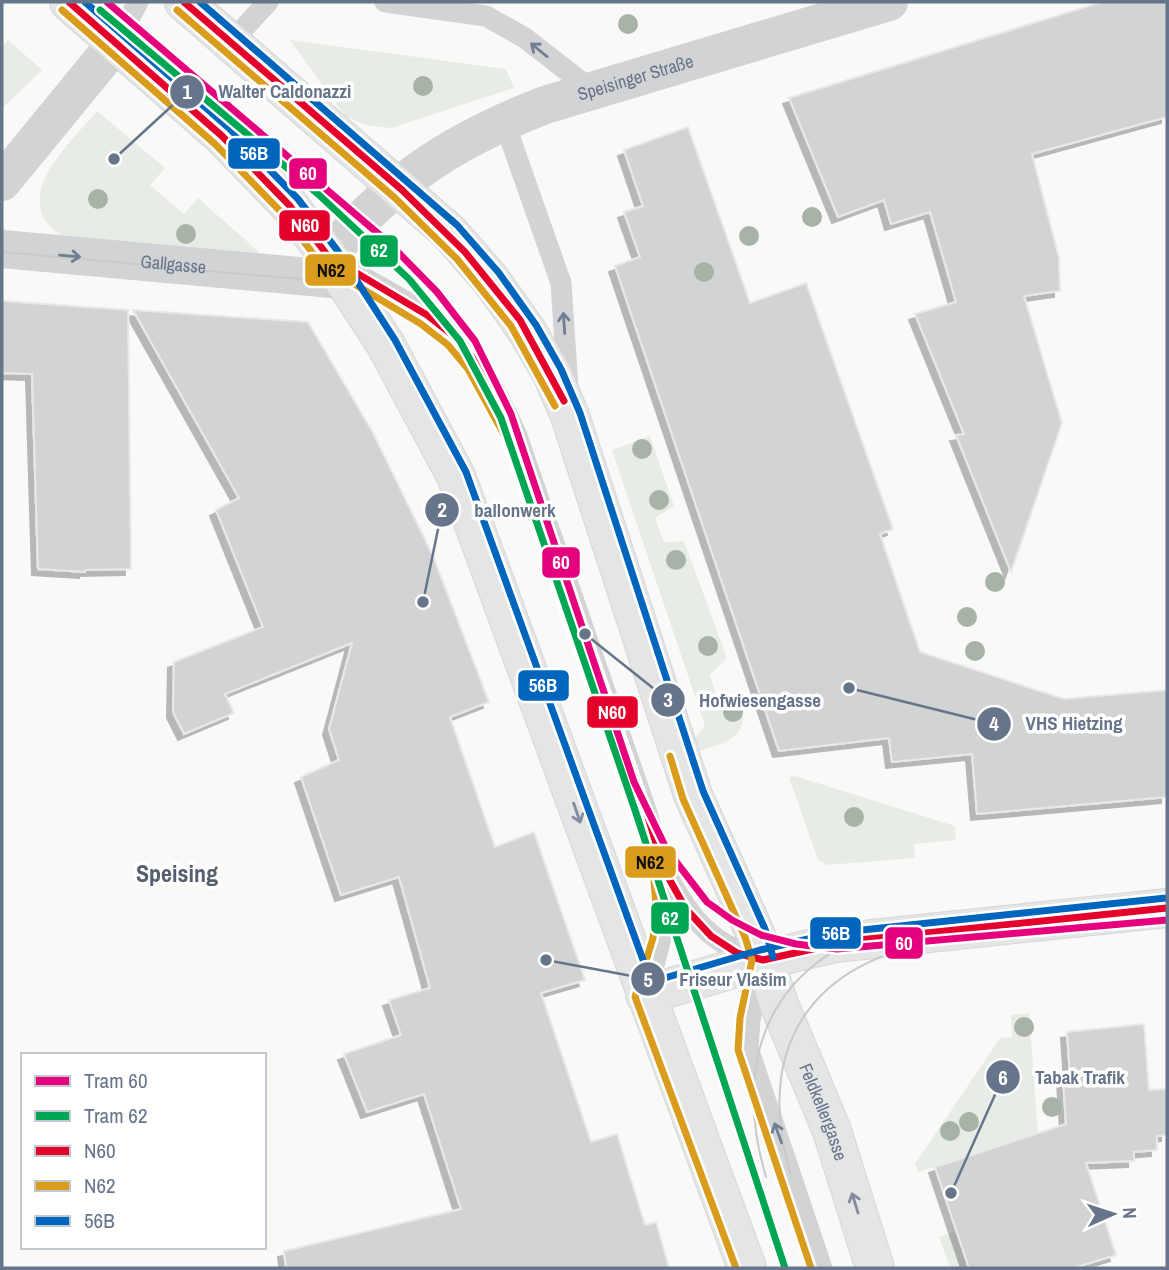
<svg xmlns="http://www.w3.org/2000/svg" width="1169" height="1270" font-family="'Archivo Narrow',sans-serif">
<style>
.green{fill:#e8ece6}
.building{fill:#d2d4d4;stroke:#e8e8e8;stroke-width:2;filter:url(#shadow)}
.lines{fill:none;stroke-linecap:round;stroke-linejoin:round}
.secondary-casing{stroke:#d5d7d8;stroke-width:40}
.lane{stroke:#d2d3d4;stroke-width:21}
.street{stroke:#d2d3d4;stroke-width:38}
.secondary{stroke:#e4e5e5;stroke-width:38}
.tram{stroke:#c8c9ca;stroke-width:2}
.bus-1-casing{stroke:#fff;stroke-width:12}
.bus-2-casing{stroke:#fff;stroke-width:12}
.bus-3-casing{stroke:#fff;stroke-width:12}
.bus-1{stroke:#e4002b;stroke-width:7}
.bus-2{stroke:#da9c1c;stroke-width:7}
.bus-3{stroke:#0065bd;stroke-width:7}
.tram-1-casing{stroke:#fff;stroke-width:12}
.tram-2-casing{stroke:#fff;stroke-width:12}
.tram-1{stroke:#e5007d;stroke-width:7}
.tram-2{stroke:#00a651;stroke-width:7}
.tree{fill:#a6b3a6}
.oneway{stroke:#727e91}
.oneway2{stroke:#808b9c}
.labels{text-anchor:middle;stroke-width:7;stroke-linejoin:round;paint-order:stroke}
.street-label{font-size:18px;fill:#67758a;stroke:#fff}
.district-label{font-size:24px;font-weight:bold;fill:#565f6e;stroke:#fff}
.leader{fill:none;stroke:#67758a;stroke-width:2.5}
.callout-dot{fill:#67758a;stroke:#fff;stroke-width:2.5}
.mark-label{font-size:21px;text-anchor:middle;font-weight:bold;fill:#fff}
.callout-label{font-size:19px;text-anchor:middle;font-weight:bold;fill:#67758a;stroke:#fff;stroke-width:7;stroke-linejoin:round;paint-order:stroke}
.line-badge{stroke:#fff;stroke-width:2.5}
.badge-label{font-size:19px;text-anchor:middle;font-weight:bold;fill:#fff}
.pale-badge-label{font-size:19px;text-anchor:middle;font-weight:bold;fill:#111}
</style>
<defs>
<filter id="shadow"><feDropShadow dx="-6" dy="6" stdDeviation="0" flood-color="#0004"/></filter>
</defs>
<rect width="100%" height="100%" fill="#f9f9f8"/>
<g class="green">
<polygon points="8,40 42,70 2,109 2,47"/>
<polygon points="290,40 506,69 514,88 391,128 365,125 345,116"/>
<path d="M 97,111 L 165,168 L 150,185 L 184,214 L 198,198 L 259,252 L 257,256 L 66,239 C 57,232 44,224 41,212 C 31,175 77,136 97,111 Z"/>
<path d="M 650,436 L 674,506 L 655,518 L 664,542 L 684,541 L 727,658 L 710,675 L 716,695 L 740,698 C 751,736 731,741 700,751 L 695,738 L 705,726 L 612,450 Z"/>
<polygon points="795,776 955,826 956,840 914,844 915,858 827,865 818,860 789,777"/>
<polygon points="1029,1013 1038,1133 918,1172 915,1164 1000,1038 1012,1037 1011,1015"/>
<polygon points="956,1231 969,1268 950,1268 939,1237"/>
</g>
<g class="building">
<polygon points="1102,2 1167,2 1167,117 1032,154 1059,258 1060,291 1024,296 1062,423 1011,572 956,435 964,434 915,314 956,302 930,212 891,224 884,200 838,217 789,98"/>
<polygon points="688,127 750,303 806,283 893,529 880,534 920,652 1064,699 1167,690 1167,797 977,814 972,754 892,762 889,738 779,751 615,266 640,257 624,212 643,206 624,150"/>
<polygon points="2,301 128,310 131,569 85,570 85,572 38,569 32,374 2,373"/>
<polygon points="133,310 308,322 373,433 433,556 489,702 450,717 495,847 534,832 585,980 541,993 591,1142 617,1134 645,1225 656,1222 669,1268 286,1268 284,1251 461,1209 424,1094 367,1112 344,1054 401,1035 389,1000 430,988 399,877 341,895 301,777 339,760 329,729 352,643 225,694 234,713 184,734 173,712 174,662 263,627 216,510 239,498"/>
<polygon points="1144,1024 1149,1090 1167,1089 1167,1135 1157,1136 1157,1150 1134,1152 1134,1161 1086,1163 1116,1255 1073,1268 969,1268 935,1167 1066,1124 1063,1077 1070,1076 1067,1032"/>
</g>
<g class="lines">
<g class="secondary-casing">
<g id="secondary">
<polyline points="69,2 222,136 290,206 328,256 386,345 456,476 747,1268"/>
<path id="s3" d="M 184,2 L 449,232 L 491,280 L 527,331 L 552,374 L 570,416 L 693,795 L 755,933 L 779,1004 L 832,1131 L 875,1268"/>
<polyline points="645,995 763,960 835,943 1167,908"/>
</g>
</g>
<g class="lane">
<polyline points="385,2 486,16 525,38 593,91"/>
<polyline points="231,42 268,2"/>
<polyline points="116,43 138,2"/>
<polyline points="504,121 561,283 568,389"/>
<path d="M 343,265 C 384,291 436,313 468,351 C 489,376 504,406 517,436 L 646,810 C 669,890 673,910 646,990"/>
<path d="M 669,879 C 693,922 714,946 763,960 L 750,1020 L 748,1048 L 822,1268"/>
</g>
<g class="street">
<polyline points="2,182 116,43"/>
<path id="s1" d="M 2,249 L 343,280"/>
<path id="s2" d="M 328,256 C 391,181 454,140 545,105 L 889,2"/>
</g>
<use href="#secondary" class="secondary"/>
<g class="tram">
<path d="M 2,252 C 74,258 147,265 219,272 C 288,279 365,277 426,314 C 476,346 504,402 525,456"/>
<path d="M 790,1173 C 754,1044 813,960 944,941"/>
<path d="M 766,1177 C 724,1036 790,937 936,918"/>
</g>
<g class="bus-1-casing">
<g id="bus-1">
<polyline points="69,2 222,136 290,206 328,256 427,315 455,337 477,363 517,436 646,810 663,868 686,909 711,936 737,953 763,960 849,941 1167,908"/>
<polyline points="184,2 402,190 465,252 520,320 564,401"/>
</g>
</g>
<g class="bus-2-casing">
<g id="bus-2">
<polyline points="62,10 215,144 282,213 321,264 421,324 448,345 468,369 507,440 653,870 656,905 653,938 635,997 736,1268"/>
<polyline points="177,10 395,198 457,259 511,326 555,406"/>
<polyline points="670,756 683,799 745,937 752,960 740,1018 738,1050 811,1268"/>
</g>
</g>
<g class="bus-3-casing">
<g id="bus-3">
<polyline points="85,2 229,128 298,199 337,250 395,340 466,472 651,982 760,950 834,933 1166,898"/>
<polyline points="200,2 457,225 499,273 536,325 561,369 580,413 703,791 765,929 773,957"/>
</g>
</g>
<use href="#bus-1" class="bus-1"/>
<use href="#bus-2" class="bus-2"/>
<use href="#bus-3" class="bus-3"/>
<g class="tram-1-casing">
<polyline id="tram-1" points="107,2 388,242 437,292 475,341 511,414 634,782 667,850 707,902 732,920 761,935 796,944 837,949 1167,920"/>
</g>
<g class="tram-2-casing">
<polyline id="tram-2" points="100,10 318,194 409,279 460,341 501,418 636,813 785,1268"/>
</g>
<use href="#tram-1" class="tram-1"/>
<use href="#tram-2" class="tram-2"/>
</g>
<g class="tree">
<circle cx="628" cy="24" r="10"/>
<circle cx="423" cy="86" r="10"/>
<circle cx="98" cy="199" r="10"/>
<circle cx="812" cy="217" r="10"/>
<circle cx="186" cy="234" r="10"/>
<circle cx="749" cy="236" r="10"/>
<circle cx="704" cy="272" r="10"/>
<circle cx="642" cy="449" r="10"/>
<circle cx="659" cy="500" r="10"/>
<circle cx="676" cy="560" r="10"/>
<circle cx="995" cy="582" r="10"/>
<circle cx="967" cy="617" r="10"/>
<circle cx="708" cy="646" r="10"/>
<circle cx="975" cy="651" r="10"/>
<circle cx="733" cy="712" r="10"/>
<circle cx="854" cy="817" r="10"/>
<circle cx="1024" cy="1027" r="10"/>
<circle cx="1052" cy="1107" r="10"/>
<circle cx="969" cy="1122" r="10"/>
<circle cx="950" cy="1131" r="10"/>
</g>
<defs><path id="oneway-shaft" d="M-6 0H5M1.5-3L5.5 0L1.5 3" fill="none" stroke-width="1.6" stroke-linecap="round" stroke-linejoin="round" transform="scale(1.75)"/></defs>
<g class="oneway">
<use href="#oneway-shaft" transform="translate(539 50) rotate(-141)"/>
<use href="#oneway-shaft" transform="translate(70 256) rotate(5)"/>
<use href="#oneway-shaft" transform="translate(564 323) rotate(-94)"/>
<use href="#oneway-shaft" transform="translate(778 1133) rotate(-110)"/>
</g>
<g class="oneway2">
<use href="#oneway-shaft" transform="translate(577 813) rotate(71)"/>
<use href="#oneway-shaft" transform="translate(855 1203) rotate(-107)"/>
</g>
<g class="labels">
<g class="street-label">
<text dy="6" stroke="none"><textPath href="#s2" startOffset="362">Speisinger Straße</textPath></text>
<text dy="6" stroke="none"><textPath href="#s1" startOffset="172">Gallgasse</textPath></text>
<text dy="6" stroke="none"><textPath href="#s3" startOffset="1314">Feldkellergasse</textPath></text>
</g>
<g class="district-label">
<text x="177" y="882">Speising</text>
</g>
</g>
<path class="leader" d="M114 159L187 92M423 602L442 510M585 634L668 700M849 688L994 724M546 960L648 979M951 1193L1003 1077"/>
<g class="callout-dot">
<circle cx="114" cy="159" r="7"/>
<circle cx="423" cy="602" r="7"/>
<circle cx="585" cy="634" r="7"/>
<circle cx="849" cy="688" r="7"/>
<circle cx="546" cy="960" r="7"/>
<circle cx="951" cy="1193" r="7"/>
<circle cx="187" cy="92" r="18"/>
<circle cx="442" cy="510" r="18"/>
<circle cx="668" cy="700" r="18"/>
<circle cx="994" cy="724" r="18"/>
<circle cx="648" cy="979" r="18"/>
<circle cx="1003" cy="1077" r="18"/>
</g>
<g class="mark-label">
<text x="187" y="99">1</text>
<text x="442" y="517">2</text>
<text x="668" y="707">3</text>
<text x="994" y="731">4</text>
<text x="648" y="987">5</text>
<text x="1003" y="1085">6</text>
</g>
<g class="callout-label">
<text x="285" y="98">Walter Caldonazzi</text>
<text x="515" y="517">ballonwerk</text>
<text x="760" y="707">Hofwiesengasse</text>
<text x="1074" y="730">VHS Hietzing</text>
<text x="733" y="986">Friseur Vlašim</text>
<text x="1080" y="1084">Tabak Trafik</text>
</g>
<g class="line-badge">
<rect x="227" y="137" width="54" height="33" rx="7" fill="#0065bd"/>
<rect x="288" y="157" width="40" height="33" rx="7" fill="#e5007d"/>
<rect x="278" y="209" width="53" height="33" rx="7" fill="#e4002b"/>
<rect x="359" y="234" width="40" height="34" rx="7" fill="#00a651"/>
<rect x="304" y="253" width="53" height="34" rx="7" fill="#da9c1c"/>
<rect x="541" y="546" width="40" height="33" rx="7" fill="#e5007d"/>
<rect x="517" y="669" width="53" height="33" rx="7" fill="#0065bd"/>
<rect x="586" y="695" width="53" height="34" rx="7" fill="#e4002b"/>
<rect x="624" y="845" width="53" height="34" rx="7" fill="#da9c1c"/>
<rect x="650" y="901" width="40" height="34" rx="7" fill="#00a651"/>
<rect x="809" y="916" width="53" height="34" rx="7" fill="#0065bd"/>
<rect x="884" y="926" width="40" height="34" rx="7" fill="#e5007d"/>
</g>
<g class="badge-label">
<text x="254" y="160">56B</text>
<text x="308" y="180">60</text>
<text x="305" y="232">N60</text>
<text x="379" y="257">62</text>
<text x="561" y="569">60</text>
<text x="543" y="692">56B</text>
<text x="612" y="719">N60</text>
<text x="670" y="925">62</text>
<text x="836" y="940">56B</text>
<text x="904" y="950">60</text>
</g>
<g class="pale-badge-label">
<text x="331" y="277">N62</text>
<text x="650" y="869">N62</text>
</g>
<rect width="1169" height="1270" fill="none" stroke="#67758a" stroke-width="7"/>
<rect x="21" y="1053" width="245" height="196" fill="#ffffff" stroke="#c2c8d0" stroke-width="2"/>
<rect x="35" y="1076" width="35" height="10" fill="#e5007d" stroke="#c2c8d0" stroke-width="2"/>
<text x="84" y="1088" font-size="21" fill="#67758a">Tram 60</text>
<rect x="35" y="1111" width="35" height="10" fill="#00a651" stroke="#c2c8d0" stroke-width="2"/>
<text x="84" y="1123" font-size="21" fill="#67758a">Tram 62</text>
<rect x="35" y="1146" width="35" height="10" fill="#e4002b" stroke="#c2c8d0" stroke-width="2"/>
<text x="84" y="1158" font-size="21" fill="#67758a">N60</text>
<rect x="35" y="1181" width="35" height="10" fill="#da9c1c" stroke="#c2c8d0" stroke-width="2"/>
<text x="84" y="1193" font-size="21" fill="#67758a">N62</text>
<rect x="35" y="1216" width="35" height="10" fill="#0065bd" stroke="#c2c8d0" stroke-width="2"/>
<text x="84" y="1228" font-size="21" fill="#67758a">56B</text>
<g transform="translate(1113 1214) rotate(87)" stroke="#ffffff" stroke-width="5" paint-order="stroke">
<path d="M0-5L12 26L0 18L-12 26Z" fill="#67758a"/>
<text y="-10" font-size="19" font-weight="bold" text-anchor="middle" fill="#67758a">N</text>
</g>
</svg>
